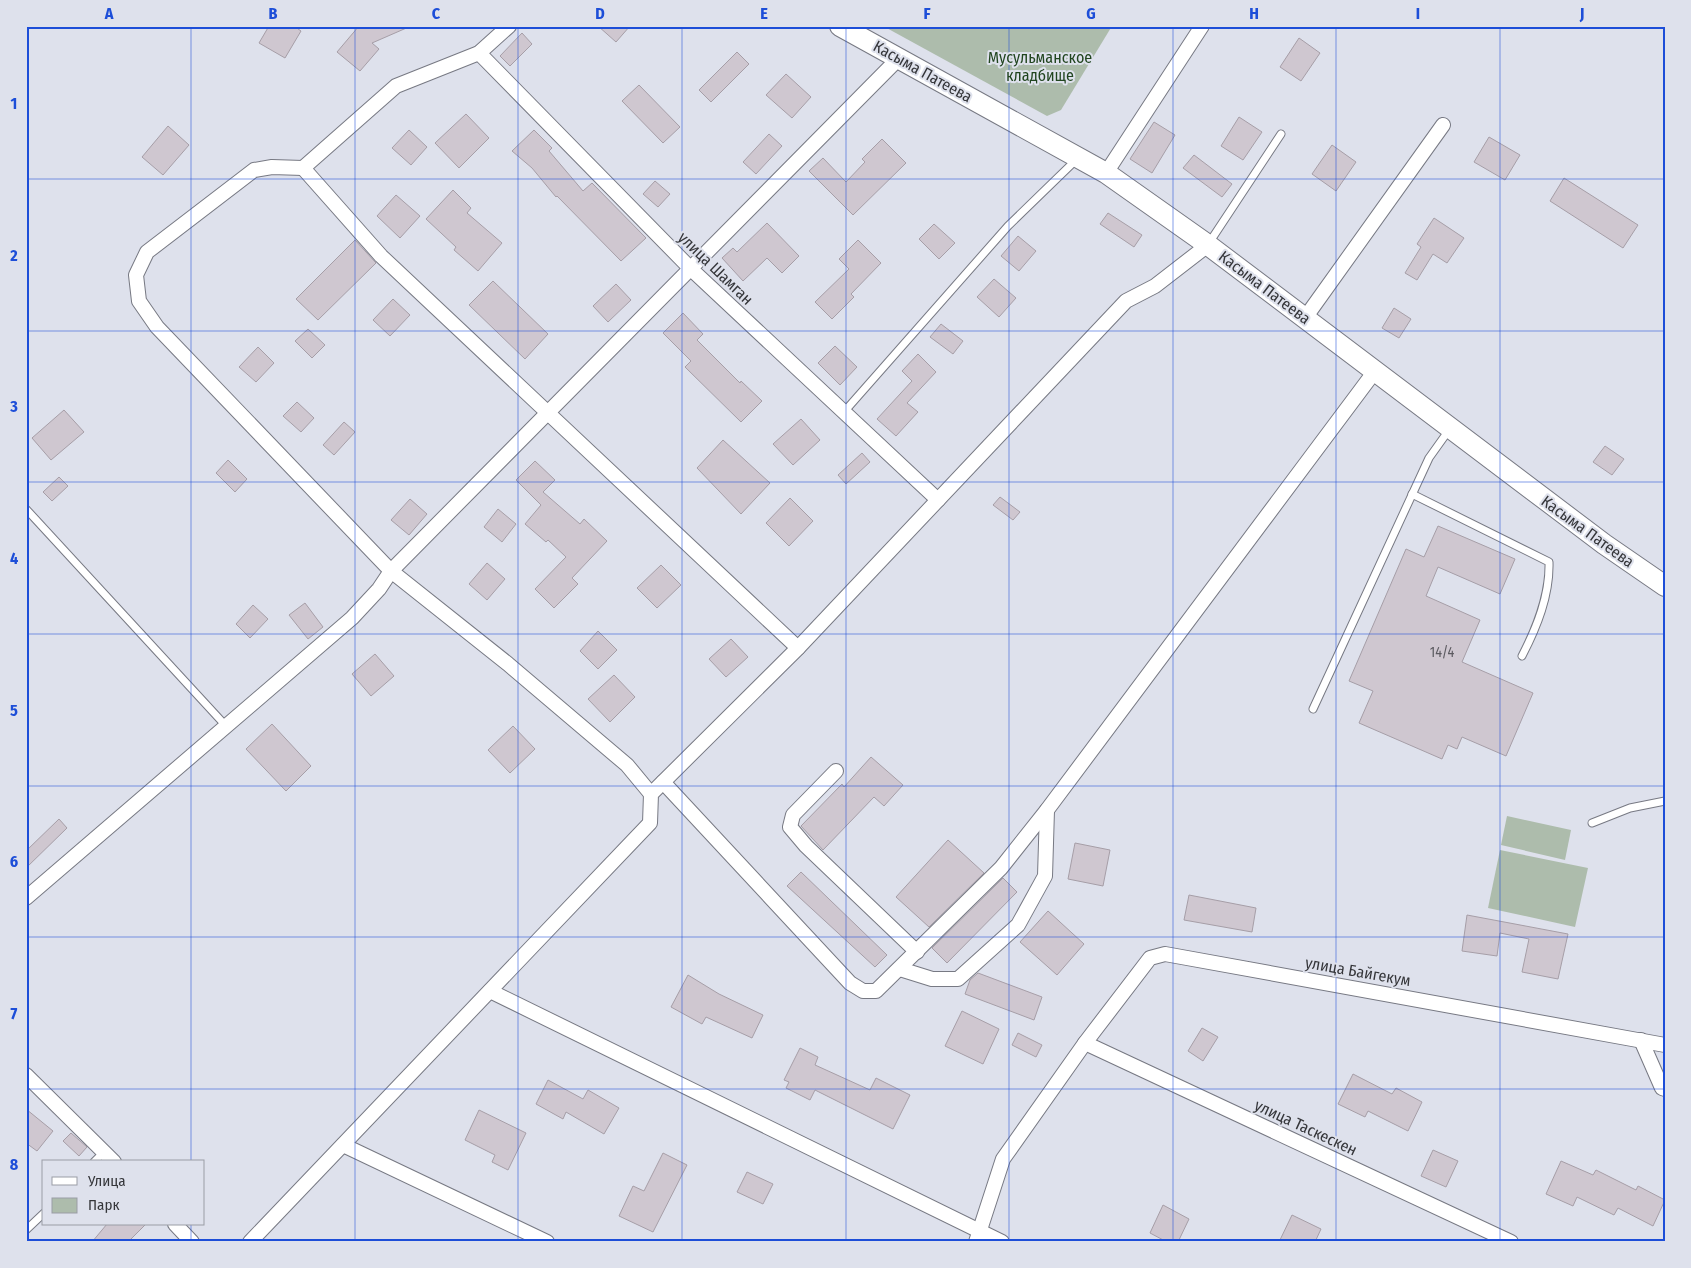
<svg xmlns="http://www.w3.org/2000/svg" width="1691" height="1268" font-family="'Fira Sans Condensed',sans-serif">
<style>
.green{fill:#adbcac}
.building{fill:#cfc7d0;stroke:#a69ea7}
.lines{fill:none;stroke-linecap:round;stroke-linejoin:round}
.service-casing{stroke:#777983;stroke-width:9}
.minor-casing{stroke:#777983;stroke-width:16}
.secondary-casing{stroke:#777983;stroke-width:22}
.service{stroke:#fff;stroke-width:7}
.minor{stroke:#fff;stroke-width:14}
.secondary{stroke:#fff;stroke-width:20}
.grid{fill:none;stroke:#1d4ed8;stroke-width:1;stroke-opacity:0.55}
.labels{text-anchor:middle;stroke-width:4;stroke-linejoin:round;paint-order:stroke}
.number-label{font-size:14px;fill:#5c5a60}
.park-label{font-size:16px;fill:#21451f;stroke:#dee1ec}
.street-label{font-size:16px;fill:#35363a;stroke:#dee1ec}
.neatline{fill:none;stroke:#1d4ed8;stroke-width:2}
.grid-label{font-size:16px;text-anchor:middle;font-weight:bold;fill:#1d4ed8}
</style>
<rect width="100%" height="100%" fill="#dee1ec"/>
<g class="green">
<polygon points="883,26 1112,26 1061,110 1047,116"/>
<polygon points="1507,816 1571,830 1565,860 1501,845"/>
<polygon points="1500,850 1588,868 1575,927 1488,908"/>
</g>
<g class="building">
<polygon points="269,26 294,26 301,31 285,58 259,43"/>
<polygon points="359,26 411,26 372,43 379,49 360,71 337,52"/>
<polygon points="598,26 630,26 616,42"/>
<polygon points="522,33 532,44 510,66 500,56"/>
<polygon points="1299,38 1320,53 1301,81 1280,67"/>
<polygon points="737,52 749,64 711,102 699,90"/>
<polygon points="786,74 811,97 792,118 766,95"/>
<polygon points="639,85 680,127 663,143 622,101"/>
<polygon points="466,114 489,138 459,168 435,143"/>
<polygon points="1239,117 1262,132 1243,160 1221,146"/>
<polygon points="1154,122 1175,135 1152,173 1130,159"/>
<polygon points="168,126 189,145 163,175 142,157"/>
<polygon points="409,130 427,147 411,165 392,148"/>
<polygon points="534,130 552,148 549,151 583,191 592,183 646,238 621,261 557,196 556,197 532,168 512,151"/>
<polygon points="769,134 782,146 756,174 743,162"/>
<polygon points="1489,137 1520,155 1505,180 1474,162"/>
<polygon points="882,139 906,163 853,215 809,171 823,158 846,182 865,162 862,159"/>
<polygon points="1332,145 1356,162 1336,191 1312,174"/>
<polygon points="1194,155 1232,184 1222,197 1183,168"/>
<polygon points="1564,178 1638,225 1623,248 1550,201"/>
<polygon points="655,181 670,194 658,207 643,194"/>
<polygon points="453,190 471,208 467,213 502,243 478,271 454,250 456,247 426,219"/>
<polygon points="396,195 420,216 400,238 377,216"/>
<polygon points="1108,213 1142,235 1134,247 1100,224"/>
<polygon points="1434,218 1464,238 1447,263 1433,254 1417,280 1405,273 1421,247 1417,244"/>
<polygon points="767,223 799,256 782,273 767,258 743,281 722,258 733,248 737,252"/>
<polygon points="934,224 955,243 939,259 919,239"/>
<polygon points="1018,236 1036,251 1019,271 1001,256"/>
<polygon points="355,240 376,263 318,320 296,299"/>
<polygon points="858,240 881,263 851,294 854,297 832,319 815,302 849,269 839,259"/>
<polygon points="994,279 1016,298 999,317 977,297"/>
<polygon points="493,281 548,334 525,359 469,305"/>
<polygon points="616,284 631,300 608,322 593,306"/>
<polygon points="393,299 410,315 390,336 373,320"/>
<polygon points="1394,308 1411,319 1399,338 1382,328"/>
<polygon points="683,313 703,334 697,340 740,383 741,381 762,401 741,422 685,367 691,361 663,333"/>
<polygon points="941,324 963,341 953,354 930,337"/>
<polygon points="308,329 325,345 312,358 295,341"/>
<polygon points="835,346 857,367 840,385 818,363"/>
<polygon points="258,347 274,363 256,382 239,367"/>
<polygon points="918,354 936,372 907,403 918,412 896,436 877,419 912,381 902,371"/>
<polygon points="297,402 314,418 301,432 283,416"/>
<polygon points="64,410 84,432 51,460 32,438"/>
<polygon points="801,419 820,440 793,465 773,444"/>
<polygon points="344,422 355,432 334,455 323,445"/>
<polygon points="723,440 770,483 741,514 697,468"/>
<polygon points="1605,446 1624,459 1612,475 1593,462"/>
<polygon points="862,453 870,462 846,484 838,475"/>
<polygon points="228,460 247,479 235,492 216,473"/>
<polygon points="535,461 555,480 543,492 580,524 584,519 607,541 572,578 578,584 554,608 535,589 566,557 548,540 546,542 525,524 541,505 516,480"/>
<polygon points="59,477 68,486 52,501 43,492"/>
<polygon points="1000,497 1020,512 1013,520 993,505"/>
<polygon points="790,498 813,521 789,546 766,523"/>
<polygon points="410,499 427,514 409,535 391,520"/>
<polygon points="498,509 516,524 502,542 484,527"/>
<polygon points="1438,526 1515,559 1500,594 1438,567 1426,596 1480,620 1462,662 1533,693 1506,756 1462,737 1457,749 1448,745 1442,759 1359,723 1373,691 1349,681 1406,549 1424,557"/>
<polygon points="487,563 505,579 487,600 469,584"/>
<polygon points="661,565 681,585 657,608 637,588"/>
<polygon points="305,603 323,627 308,639 289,615"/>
<polygon points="253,605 268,619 250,638 236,624"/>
<polygon points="598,631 617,650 598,669 580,651"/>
<polygon points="731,639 748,657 726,677 709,659"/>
<polygon points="375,654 394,676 371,696 352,674"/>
<polygon points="614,675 635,697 610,722 588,699"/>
<polygon points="272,724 311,766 286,791 246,749"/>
<polygon points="513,726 535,749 510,773 488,750"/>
<polygon points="871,757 903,785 884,806 874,797 823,850 801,826 842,784 844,787"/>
<polygon points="59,819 67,828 26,868 26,851"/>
<polygon points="948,840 984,873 929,927 896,897"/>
<polygon points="1075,843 1110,850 1103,886 1068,879"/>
<polygon points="801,872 887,955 875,967 787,886"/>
<polygon points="1003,878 1017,892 947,963 932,948"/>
<polygon points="1189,895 1256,908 1252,932 1184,920"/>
<polygon points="1048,911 1084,944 1057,975 1020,942"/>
<polygon points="1467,915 1568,934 1558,979 1522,972 1529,939 1500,933 1497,956 1462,951"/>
<polygon points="978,973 1042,997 1034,1020 965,994 970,980"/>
<polygon points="688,975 719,994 763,1015 752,1038 706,1017 702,1024 671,1007"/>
<polygon points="962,1011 999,1029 983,1064 945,1046"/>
<polygon points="1202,1028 1218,1037 1203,1061 1188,1051"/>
<polygon points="1018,1033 1042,1045 1036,1057 1012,1045"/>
<polygon points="800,1048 818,1057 815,1065 870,1090 876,1078 910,1095 893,1129 815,1090 810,1100 786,1088 789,1082 784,1080"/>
<polygon points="1353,1074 1392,1094 1396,1088 1422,1102 1408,1131 1368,1111 1365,1117 1338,1104"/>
<polygon points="548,1080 583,1099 588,1090 619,1108 604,1134 566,1112 563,1119 536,1104"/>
<polygon points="26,1109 53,1131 37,1151 26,1143"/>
<polygon points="479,1110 526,1133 508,1170 492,1162 495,1155 465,1140"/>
<polygon points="71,1133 87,1147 79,1156 63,1141"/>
<polygon points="1433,1150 1458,1161 1446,1187 1421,1176"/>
<polygon points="663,1153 687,1165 653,1232 619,1216 633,1186 644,1191"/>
<polygon points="1561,1161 1593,1175 1596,1170 1636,1190 1638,1186 1665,1200 1653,1226 1618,1208 1614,1215 1577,1197 1573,1206 1546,1194"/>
<polygon points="747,1172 773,1184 763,1204 737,1192"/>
<polygon points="1163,1205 1189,1219 1178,1242 1167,1242 1150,1233"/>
<polygon points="1292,1215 1321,1229 1315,1242 1279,1242"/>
<polygon points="107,1224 146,1224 128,1242 92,1242"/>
</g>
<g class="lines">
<g class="service-casing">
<g id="service">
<polyline points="1209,243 1281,134"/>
<polyline points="844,412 1008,226 1077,159"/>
<path d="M 1412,494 L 1549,562 C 1550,595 1537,627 1522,656"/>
<polyline points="26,509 226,726"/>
<polyline points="1313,709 1429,458 1449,430"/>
<polyline points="1592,823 1630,808 1665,801"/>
<polyline points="94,1162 104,1152"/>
<polyline points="26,1230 44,1213"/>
</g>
</g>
<g class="minor-casing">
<g id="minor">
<polyline points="509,26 479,53 396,86 303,168 381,256 798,648"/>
<polyline points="479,53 691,269 938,500"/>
<polyline points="303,168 272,167 254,170 147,252 136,275 139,301 157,327 391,571 508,664 627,765 651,794"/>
<polyline points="1106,173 1202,26"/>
<polyline points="1305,318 1443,125"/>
<polyline points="836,771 793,815 790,827 806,846 917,952"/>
<polyline points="663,782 850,983 863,991 876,991 1001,868 1047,810 1375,371"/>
<polyline points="26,898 352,618 379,589 391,571 900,57"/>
<polyline points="900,969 932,979 958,979 1018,925 1045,876 1047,810"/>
<polyline points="490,991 1002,1242"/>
<polyline points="1641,1040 1662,1088 1665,1089"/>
<polyline points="1085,1043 1511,1242"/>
<polyline points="26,1075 114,1162"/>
<polyline points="343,1145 547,1242"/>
<polyline points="175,1224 192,1242"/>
<polyline points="250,1242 650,823 651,794 798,648 1126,301 1155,286 1208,245"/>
<polyline points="976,1242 1003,1159 1085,1043 1150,958 1165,954 1665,1045"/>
</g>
</g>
<g class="secondary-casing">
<polyline id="secondary" points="840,26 1106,173 1208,245 1604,544 1665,586"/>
</g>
<use href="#service" class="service"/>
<use href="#minor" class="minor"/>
<use href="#secondary" class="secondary"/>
</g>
<path class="grid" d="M 191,26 L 191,1162M 355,26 L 355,1242M 518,26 L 518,1242M 682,26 L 682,1242M 846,26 L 846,1242M 1009,26 L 1009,1242M 1173,26 L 1173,1242M 1336,26 L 1336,1242M 1500,26 L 1500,1242M 26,179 L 1665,179M 26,331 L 1665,331M 26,482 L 1665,482M 26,634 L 1665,634M 26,786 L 1665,786M 26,937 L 1665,937M 26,1089 L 1665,1089M 191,1224 L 191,1242"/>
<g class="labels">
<g class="number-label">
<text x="1442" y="657">14/4</text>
</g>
<g class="park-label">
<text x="1040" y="63">Мусульманское<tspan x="1040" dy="18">кладбище</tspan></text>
</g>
<g class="street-label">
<text transform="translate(923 71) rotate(29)" y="6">Касыма Патеева</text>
<text transform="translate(716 268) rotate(44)" y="6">улица Шамган</text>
<text transform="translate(1265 287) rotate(37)" y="6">Касыма Патеева</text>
<text transform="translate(1588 531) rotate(36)" y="6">Касыма Патеева</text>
<text transform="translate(1358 971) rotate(10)" y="6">улица Байгекум</text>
<text transform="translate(1306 1127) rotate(25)" y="6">улица Таскескен</text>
</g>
</g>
<rect width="1691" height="1268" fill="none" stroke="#dee1ec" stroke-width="55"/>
<rect x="42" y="1160" width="162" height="65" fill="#dee1ec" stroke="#9a9da5"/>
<rect x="52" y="1177" width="25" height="8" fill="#ffffff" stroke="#9a9da5"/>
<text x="88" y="1186" font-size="15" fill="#35363a">Улица</text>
<rect x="52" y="1198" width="25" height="15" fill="#adbcac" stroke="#9a9da5"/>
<text x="88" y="1210" font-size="15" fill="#35363a">Парк</text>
<rect x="28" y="28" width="1636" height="1212" class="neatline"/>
<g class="grid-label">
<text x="109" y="19">A</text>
<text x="273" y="19">B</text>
<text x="436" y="19">C</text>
<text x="600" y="19">D</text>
<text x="764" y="19">E</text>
<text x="927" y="19">F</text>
<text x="1091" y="19">G</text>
<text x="1254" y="19">H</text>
<text x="1418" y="19">I</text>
<text x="1582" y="19">J</text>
<text x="14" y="109">1</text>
<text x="14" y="261">2</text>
<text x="14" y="412">3</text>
<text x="14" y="564">4</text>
<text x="14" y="716">5</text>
<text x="14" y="867">6</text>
<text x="14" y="1019">7</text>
<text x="14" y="1170">8</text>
</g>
</svg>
